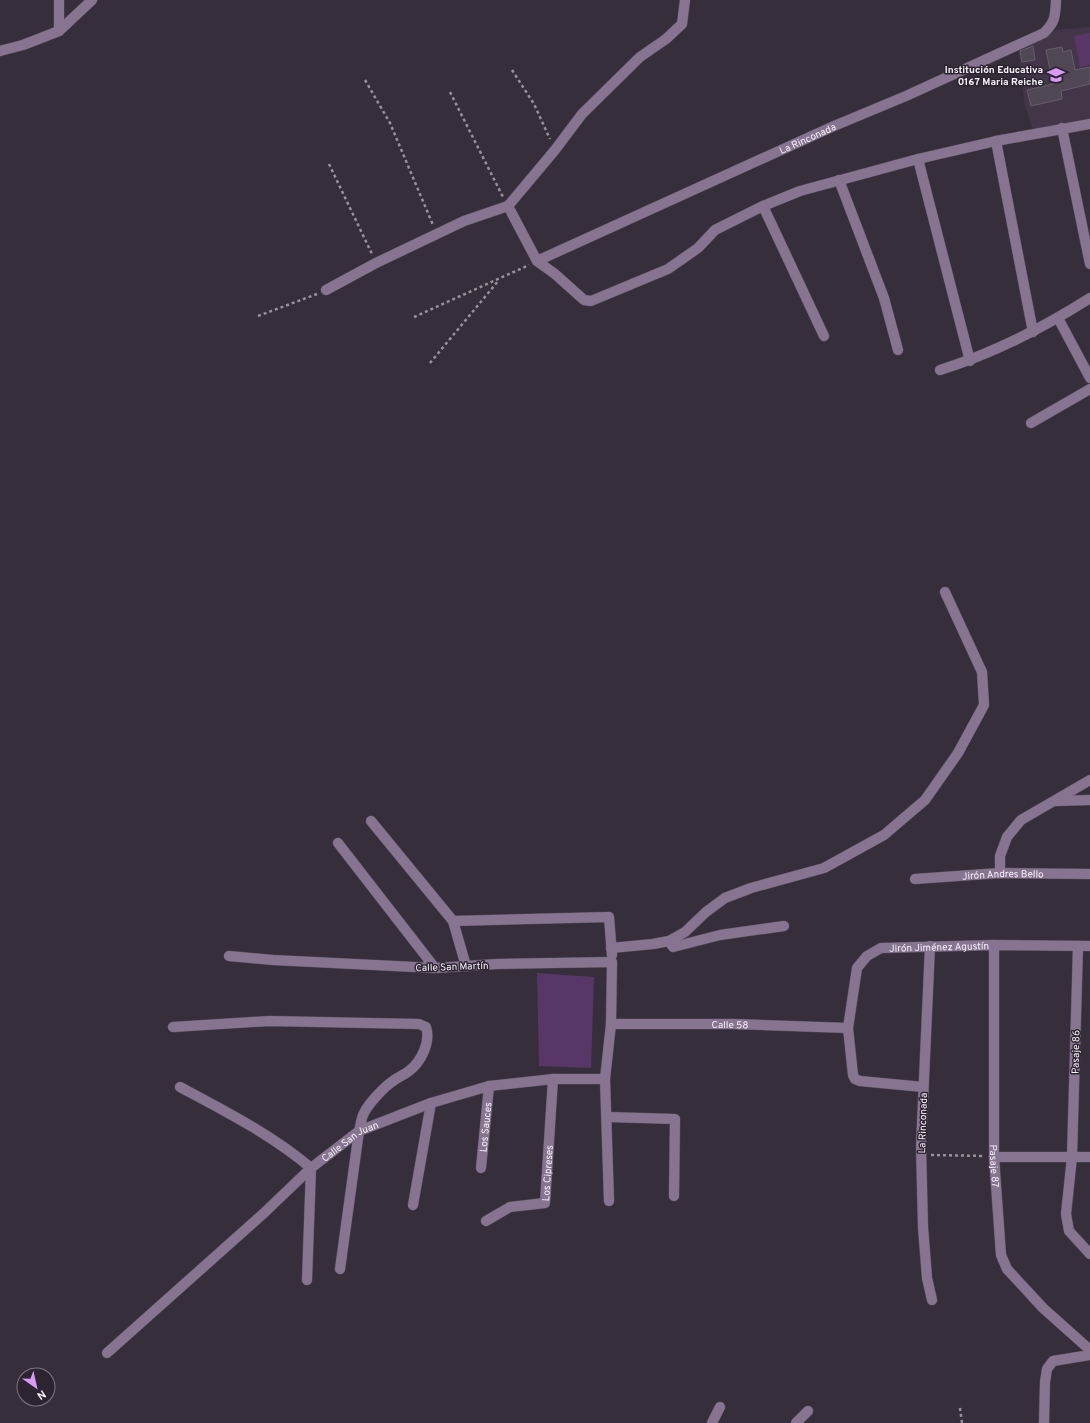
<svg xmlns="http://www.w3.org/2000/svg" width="1090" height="1423" font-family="Overpass,sans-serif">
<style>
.built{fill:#423648}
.green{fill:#583768}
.building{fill:#504755;stroke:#675d6b}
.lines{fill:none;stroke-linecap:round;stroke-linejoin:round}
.minor-casing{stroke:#554d59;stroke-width:11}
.path{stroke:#98919c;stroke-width:2.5;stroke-dasharray:3 3;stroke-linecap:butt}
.minor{stroke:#877491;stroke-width:10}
.labels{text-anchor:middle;stroke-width:3;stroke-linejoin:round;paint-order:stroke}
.poi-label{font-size:10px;font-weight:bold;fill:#f7f1fa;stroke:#2c2430;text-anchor:end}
.street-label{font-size:10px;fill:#f7f1fa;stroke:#2c2430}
</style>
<rect width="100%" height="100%" fill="#362e3a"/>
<polygon class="built" points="1090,27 1090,120 1033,131 1024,101 1018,48 1056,30"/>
<g class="green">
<polygon points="1090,33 1090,65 1080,67 1074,36"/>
<polygon points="537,973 594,977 591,1068 539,1066"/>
</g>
<g class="building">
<polygon points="1033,46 1035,60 1022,62 1020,51"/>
<polygon points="1062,47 1063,52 1071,50 1075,70 1090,67 1090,84 1061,91 1062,99 1031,106 1027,90 1053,84 1046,50"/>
</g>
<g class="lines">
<g class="minor-casing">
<g id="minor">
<polyline points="59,0 59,31"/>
<polyline points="0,51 23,45 59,31 92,0"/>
<polyline points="1062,128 1090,264"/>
<polyline points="996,141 1033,332"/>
<polyline points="918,159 970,361"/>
<polyline points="839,180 884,298 898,350"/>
<polyline points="508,206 537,261 555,274 584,300 591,301 668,269 698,248 715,230 763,206 800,191 918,159 996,141 1090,124"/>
<polyline points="763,206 824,336"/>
<path id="s1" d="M 537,261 L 834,126 L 906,96 L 1044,33 C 1056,21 1055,16 1056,0"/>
<polyline points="326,290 376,263 464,221 508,206 555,150 582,114 640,57 666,39 682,24 685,0"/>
<polyline points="1058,318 1090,378"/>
<path d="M 940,370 C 994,353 1043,328 1090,298"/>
<polyline points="1031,423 1090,389"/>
<polyline points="1056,801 1090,800"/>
<polyline points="371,821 453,921 466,966"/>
<polyline points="338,843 435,968"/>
<polyline points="1000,873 1000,856 1007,837 1021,820 1090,780"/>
<path id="s2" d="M 915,879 L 1000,873 L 1090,874"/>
<polyline points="453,921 609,917 612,955"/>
<polyline points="669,941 673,947 677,946 720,935 784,926"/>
<path id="s3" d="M 994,945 L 994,1157 L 1001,1255 L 1007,1269 L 1043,1308 L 1090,1350"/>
<polyline points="930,946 921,1146 923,1227 927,1278 932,1300"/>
<polyline points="1078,946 1072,1157 1066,1214 1069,1231 1090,1254"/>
<polyline points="611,948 653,944 669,941 685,932 706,912 725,898 751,888 824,868 884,835 925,800 958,753 984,705 982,672 945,592"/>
<path id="s4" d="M 611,1024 L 732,1024 L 848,1028"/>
<path d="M 173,1027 L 269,1021 L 419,1024 L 426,1027 C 431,1042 421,1062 409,1071 C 404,1075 398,1077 393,1081 C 384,1087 369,1103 364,1113 C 361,1118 361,1125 359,1131 L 340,1269"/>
<polyline points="605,1079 609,1201"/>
<path d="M 180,1087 C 225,1111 272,1135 311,1168 L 307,1280"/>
<path id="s5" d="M 923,1087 L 860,1081 L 855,1079 L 853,1075 L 848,1028 L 857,968 L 867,956 L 881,948 L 994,945 L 1090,946"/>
<polyline points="607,1117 675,1119 674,1196"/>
<polyline points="994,1157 1090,1157"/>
<path id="s6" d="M 481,1168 L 489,1086"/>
<polyline points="413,1205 431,1103"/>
<path id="s7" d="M 486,1221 L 510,1207 L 545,1203 L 553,1079"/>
<path id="s8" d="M 107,1353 L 264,1213 L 311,1168 L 359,1131 L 431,1103 L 489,1086 L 553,1079 L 605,1079 L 611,1024 L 612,962 L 497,964 L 435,968 L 273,960 L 229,956"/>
<polyline points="712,1423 720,1407"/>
<polyline points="796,1423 808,1411"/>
<polyline points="1044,1423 1045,1382 1047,1369 1053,1361 1090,1355"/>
</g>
</g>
<g class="path">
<polyline points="512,70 534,104 550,139"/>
<polyline points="365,80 390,123 433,225"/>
<polyline points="450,92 503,197"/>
<polyline points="329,164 372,254"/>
<polyline points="258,316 317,294"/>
<polyline points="414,317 529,265"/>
<polyline points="430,363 499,280"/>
<polyline points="931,1155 984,1156"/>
<polyline points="960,1408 962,1423"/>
</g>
<use href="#minor" class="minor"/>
</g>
<defs>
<g id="school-bare" transform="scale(1.38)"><path d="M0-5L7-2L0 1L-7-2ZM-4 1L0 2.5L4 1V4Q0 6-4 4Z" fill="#d99af7" stroke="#2c2430" stroke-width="2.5" paint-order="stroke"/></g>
</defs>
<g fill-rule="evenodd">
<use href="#school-bare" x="1056" y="75"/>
</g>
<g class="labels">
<g class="poi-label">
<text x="1043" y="73">Institución Educativa<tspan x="1043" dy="12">0167 Maria Reiche</tspan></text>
</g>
<g class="street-label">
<text dy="4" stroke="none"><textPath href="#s1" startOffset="297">La Rinconada</textPath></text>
<text dy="4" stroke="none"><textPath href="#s2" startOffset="88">Jirón Andres Bello</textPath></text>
<text dy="4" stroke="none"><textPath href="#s5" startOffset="271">Jirón Jiménez Agustín</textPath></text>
<text transform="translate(452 966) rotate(-2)" y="4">Calle San Martín</text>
<text dy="4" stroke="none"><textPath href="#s4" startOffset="119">Calle 58</textPath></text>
<text transform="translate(1075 1052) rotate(-89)" y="4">Pasaje 86</text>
<text transform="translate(922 1123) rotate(-88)" y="4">La Rinconada</text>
<text dy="4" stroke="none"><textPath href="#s6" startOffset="41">Los Sauces</textPath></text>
<text dy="4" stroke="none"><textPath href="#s8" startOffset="323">Calle San Juan</textPath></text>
<text dy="4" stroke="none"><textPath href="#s3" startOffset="221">Pasaje 87</textPath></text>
<text dy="4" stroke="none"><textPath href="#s7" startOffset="93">Los Cipreses</textPath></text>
</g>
</g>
<g transform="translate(36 1387) rotate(146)"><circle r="19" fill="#2c2430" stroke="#7d7681"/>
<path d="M0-3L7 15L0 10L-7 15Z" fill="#d99af7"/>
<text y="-6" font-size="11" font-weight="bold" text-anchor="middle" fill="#f7f1fa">N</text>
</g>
</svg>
